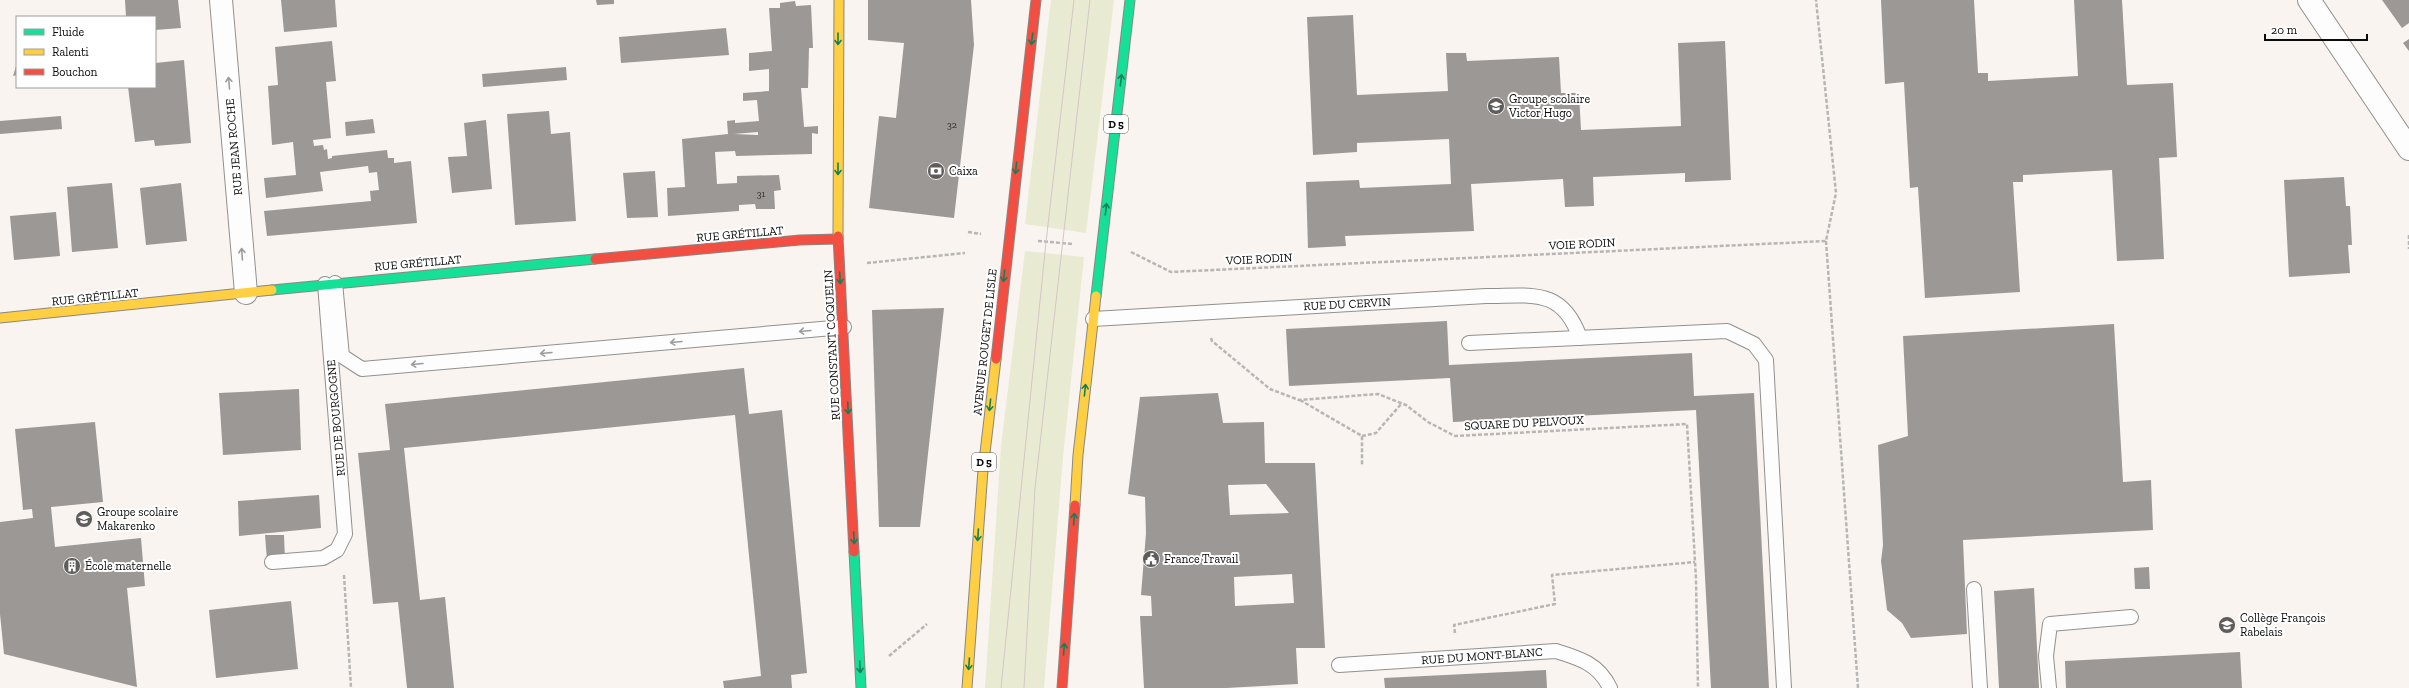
<svg xmlns="http://www.w3.org/2000/svg" width="2409" height="688" font-family="'Zilla Slab',serif">
<style>
.green{fill:#e8ebd1}
.building{fill:#9c9895;fill-rule:evenodd}
.lines{fill:none;stroke-linecap:round;stroke-linejoin:round}
.lane-casing{stroke:#92908e;stroke-width:16}
.street-casing{stroke:#92908e;stroke-width:24}
.fast-casing{stroke:#898784;stroke-width:11}
.slow-casing{stroke:#898784;stroke-width:11}
.jam-casing{stroke:#898784;stroke-width:11}
.path{stroke:#b7b6b5;stroke-width:2.5;stroke-dasharray:4 2;stroke-linecap:butt}
.lane{stroke:#fefdfd;stroke-width:14}
.street{stroke:#fefdfd;stroke-width:22}
.fast{stroke:#16e098;stroke-width:9}
.slow{stroke:#ffcf43;stroke-width:9}
.jam{stroke:#f24e42;stroke-width:9}
.tram{stroke:#d4c5c9;stroke-width:1}
.oneway{stroke:#118059}
.oneway2{stroke:#9d9c9c}
.labels{text-anchor:middle;stroke-width:4;stroke-linejoin:round;paint-order:stroke}
.number-label{font-size:10px;fill:#2f2e2e}
.shield{fill:#fff;stroke:#545454;stroke-width:1}
.shield-label{font-size:11px;font-weight:bold;fill:#0b0b0b}
.poi-label{font-size:12px;fill:#0b0b0b;stroke:#fff;text-anchor:start}
.street-label{font-size:12px;fill:#0b0b0b;stroke:#fff}
</style>
<rect width="100%" height="100%" fill="#f9f4ef"/>
<g class="green">
<polygon points="1051,0 1114,0 1086,233 1025,224"/>
<polygon points="1025,251 1084,257 1063,457 1044,688 985,688 1001,446"/>
</g>
<g class="building">
<polygon points="125,0 178,0 181,28 155,30 155,17 126,17"/>
<polygon points="281,0 335,0 337,27 284,32"/>
<polygon points="596,0 614,0 614,4 597,5"/>
<polygon points="868,0 971,0 974,45 954,218 869,208 879,116 896,118 904,43 868,40"/>
<polygon points="1881,0 1974,0 1978,73 1988,73 1988,81 2078,76 2074,0 2122,0 2127,85 2173,83 2177,157 2159,158 2164,259 2117,261 2112,170 2023,175 2023,182 2013,182 2020,292 1925,298 1918,187 1910,188 1904,82 1885,84"/>
<polygon points="2382,0 2409,0 2409,23 2402,28"/>
<path d="M 795,1 L 796,6 L 811,5 L 813,48 L 809,48 L 808,88 L 801,88 L 804,127 L 818,126 L 818,134 L 812,133 L 812,154 L 736,156 L 735,151 L 715,152 L 717,184 L 737,183 L 737,176 L 779,175 L 781,190 L 774,191 L 775,209 L 756,209 L 755,204 L 739,205 L 739,211 L 668,216 L 667,188 L 685,187 L 682,139 L 728,134 L 727,121 L 735,120 L 735,123 L 759,121 L 757,100 L 743,101 L 743,93 L 769,91 L 769,69 L 749,71 L 749,53 L 772,51 L 769,8 L 780,8 L 780,3 ZM 758,132 L 758,135 L 734,134 Z"/>
<polygon points="1353,15 1357,95 1448,91 1446,53 1466,53 1467,61 1559,57 1561,93 1579,93 1581,130 1681,126 1678,43 1725,41 1731,180 1685,182 1685,173 1593,177 1594,206 1565,207 1563,179 1471,184 1474,231 1345,236 1346,246 1308,248 1306,182 1359,180 1360,188 1451,184 1449,139 1357,143 1357,152 1313,155 1307,17"/>
<polygon points="726,28 729,55 621,63 619,37"/>
<polygon points="2409,39 2409,51 2403,43"/>
<polygon points="332,41 336,81 326,82 331,138 313,140 314,146 323,145 324,150 327,149 328,159 332,158 332,156 387,150 388,158 394,158 394,163 411,161 417,223 267,236 264,211 371,201 370,191 379,190 377,172 369,173 368,166 320,172 323,191 266,198 264,178 296,175 293,142 272,145 268,86 278,85 275,47"/>
<polygon points="184,60 191,143 155,146 154,140 135,142 128,87 155,87 155,63"/>
<polygon points="17,63 17,75 13,76"/>
<polygon points="566,67 567,80 483,87 482,74"/>
<polygon points="549,111 551,134 570,132 576,221 515,225 507,114"/>
<polygon points="61,116 62,129 0,134 0,121"/>
<polygon points="373,119 375,133 346,136 345,122"/>
<polygon points="486,120 492,189 452,193 448,157 467,156 464,123"/>
<polygon points="655,171 658,217 627,218 623,173"/>
<polygon points="2344,177 2346,206 2350,206 2352,245 2348,245 2350,273 2289,277 2284,180"/>
<polygon points="112,183 118,248 72,252 67,187"/>
<polygon points="181,183 187,241 146,245 140,188"/>
<polygon points="56,212 60,256 14,260 10,216"/>
<polygon points="944,308 920,527 879,527 872,310"/>
<polygon points="1447,321 1449,365 1692,353 1694,396 1754,393 1769,688 1711,688 1696,410 1453,422 1450,378 1289,386 1286,329"/>
<polygon points="2114,324 2123,482 2151,480 2153,530 1963,540 1967,634 1911,638 1902,623 1887,610 1881,561 1883,545 1878,445 1908,436 1903,336"/>
<polygon points="744,368 749,414 782,410 807,673 791,675 792,688 724,688 723,681 761,676 735,415 404,448 420,600 445,597 454,688 407,688 398,602 373,604 358,453 390,450 385,404"/>
<polygon points="299,389 301,450 223,455 219,393"/>
<path d="M 1218,393 L 1223,423 L 1264,422 L 1265,463 L 1315,463 L 1325,648 L 1296,648 L 1298,684 L 1226,688 L 1144,688 L 1140,616 L 1152,616 L 1151,596 L 1141,595 L 1146,533 L 1145,497 L 1128,494 L 1140,397 ZM 1266,484 L 1289,513 L 1230,515 L 1228,485 ZM 1292,574 L 1294,603 L 1235,606 L 1234,577 Z"/>
<polygon points="95,422 103,502 51,507 55,547 141,538 145,586 127,588 137,687 4,654 0,614 0,522 33,518 32,509 23,510 15,429"/>
<polygon points="319,495 321,528 239,536 238,501"/>
<polygon points="265,535 284,535 285,559 267,560"/>
<polygon points="2149,567 2150,589 2135,589 2134,568"/>
<polygon points="2034,588 2039,688 1999,688 1994,591"/>
<polygon points="291,601 298,669 216,678 209,610"/>
<polygon points="2240,652 2242,688 2066,688 2065,661"/>
<polygon points="1546,670 1547,688 1385,688 1384,678"/>
</g>
<g class="lines">
<g class="lane-casing">
<g id="lane">
<polyline points="335,283 342,356 362,369 844,327"/>
<path d="M 1093,319 L 1486,296 C 1531,296 1562,287 1580,338"/>
<polyline points="1469,343 1727,331 1754,344 1766,360 1784,688"/>
<polyline points="272,562 323,558 337,550 345,534 325,284"/>
<polyline points="1974,589 1980,688"/>
<path d="M 1339,665 L 1556,651 C 1579,658 1599,664 1610,688"/>
<polyline points="2049,688 2046,656 2050,624 2131,617"/>
</g>
</g>
<g class="street-casing">
<g id="street">
<polyline points="221,0 246,293"/>
<polyline points="2309,0 2409,149"/>
</g>
</g>
<g class="fast-casing">
<g id="fast">
<polyline points="272,290 595,259"/>
<polyline points="1096,296 1130,0"/>
<polyline points="854,552 861,688"/>
</g>
</g>
<g class="slow-casing">
<g id="slow">
<polyline points="838,236 839,0"/>
<polyline points="0,318 272,290"/>
<polyline points="1075,505 1078,455 1096,296"/>
<polyline points="967,688 983,470 996,359"/>
</g>
</g>
<g class="jam-casing">
<g id="jam">
<polyline points="838,236 854,552"/>
<polyline points="595,259 800,240 838,239"/>
<polyline points="996,359 1036,0"/>
<polyline points="1062,688 1075,505"/>
</g>
</g>
<g class="path">
<polyline points="968,232 981,234"/>
<polyline points="2409,235 2409,249"/>
<polyline points="1038,241 1073,244"/>
<polyline points="1826,241 1858,688"/>
<polyline points="1131,252 1171,272 1826,241 1836,193 1816,0"/>
<polyline points="867,263 965,253"/>
<polyline points="1211,338 1212,341 1270,389 1299,400 1378,394 1406,405 1428,422 1455,436 1687,424 1696,579 1698,688"/>
<polyline points="1300,400 1362,436 1362,466"/>
<polyline points="1362,436 1376,433 1402,403"/>
<polyline points="344,575 351,688"/>
<polyline points="1455,633 1454,625 1555,604 1552,575 1695,562"/>
<polyline points="889,656 927,624"/>
</g>
<use href="#lane" class="lane"/>
<use href="#street" class="street"/>
<use href="#fast" class="fast"/>
<use href="#slow" class="slow"/>
<use href="#jam" class="jam"/>
<g class="tram">
<polyline points="1001,688 1046,242 1074,0"/>
<polyline points="1024,688 1035,488 1090,0"/>
</g>
</g>
<defs><path id="oneway-shaft" d="M-6 0H5M1.5-3L5.5 0L1.5 3" fill="none" stroke-width="1.6" stroke-linecap="round" stroke-linejoin="round"/></defs>
<g class="oneway">
<use href="#oneway-shaft" transform="translate(838 39) rotate(90)"/>
<use href="#oneway-shaft" transform="translate(1032 39) rotate(97)"/>
<use href="#oneway-shaft" transform="translate(1121 80) rotate(-83)"/>
<use href="#oneway-shaft" transform="translate(1016 168) rotate(97)"/>
<use href="#oneway-shaft" transform="translate(838 169) rotate(90)"/>
<use href="#oneway-shaft" transform="translate(1106 209) rotate(-83)"/>
<use href="#oneway-shaft" transform="translate(1004 276) rotate(96)"/>
<use href="#oneway-shaft" transform="translate(840 278) rotate(87)"/>
<use href="#oneway-shaft" transform="translate(1085 390) rotate(-84)"/>
<use href="#oneway-shaft" transform="translate(990 405) rotate(96)"/>
<use href="#oneway-shaft" transform="translate(848 408) rotate(87)"/>
<use href="#oneway-shaft" transform="translate(1074 519) rotate(-86)"/>
<use href="#oneway-shaft" transform="translate(978 535) rotate(94)"/>
<use href="#oneway-shaft" transform="translate(854 538) rotate(87)"/>
<use href="#oneway-shaft" transform="translate(1064 649) rotate(-86)"/>
<use href="#oneway-shaft" transform="translate(969 664) rotate(94)"/>
<use href="#oneway-shaft" transform="translate(860 667) rotate(87)"/>
</g>
<g class="oneway2">
<use href="#oneway-shaft" transform="translate(229 83) rotate(-95)"/>
<use href="#oneway-shaft" transform="translate(242 254) rotate(-94)"/>
<use href="#oneway-shaft" transform="translate(805 331) rotate(175)"/>
<use href="#oneway-shaft" transform="translate(676 342) rotate(175)"/>
<use href="#oneway-shaft" transform="translate(546 353) rotate(175)"/>
<use href="#oneway-shaft" transform="translate(417 364) rotate(175)"/>
</g>
<defs>
<g id="school-disc" transform="scale(0.9)"><circle r="9.5" fill="#5e5d5b" stroke="#fff"/><path d="M0-5L7-2L0 1L-7-2ZM-4 1L0 2.5L4 1V4Q0 6-4 4Z" fill="#fff"/></g>
<g id="bank-disc" transform="scale(0.9)"><circle r="9.5" fill="#5e5d5b" stroke="#fff"/><path d="M-6-4H6V4H-6ZM0-2.3a2.3 2.3 0 1 0 0 4.6a2.3 2.3 0 1 0 0-4.6Z" fill="#fff"/></g>
<g id="civic-disc" transform="scale(0.9)"><circle r="9.5" fill="#5e5d5b" stroke="#fff"/><path d="M-.6-6.5H3V-4.5H.6V-3L4-1V1h2V6H-6V1h2V-1L-.6-3ZM-1.2 2.5V6h2.4V2.5Z" fill="#fff"/></g>
<g id="building-disc" transform="scale(0.9)"><circle r="9.5" fill="#5e5d5b" stroke="#fff"/><path d="M-4-6H4V6H1V3H-1V6H-4ZM-2.5-4.3h1.7v1.8h-1.7ZM.8-4.3h1.7v1.8H.8ZM-2.5-1h1.7V.8h-1.7ZM.8-1h1.7V.8H.8Z" fill="#fff"/></g>
</defs>
<g fill-rule="evenodd">
<use href="#school-disc" x="1496" y="106"/>
<use href="#bank-disc" x="936" y="171"/>
<use href="#school-disc" x="84" y="519"/>
<use href="#civic-disc" x="1151" y="559"/>
<use href="#building-disc" x="72" y="566"/>
<use href="#school-disc" x="2227" y="625"/>
</g>
<g class="labels">
<g class="number-label">
<text x="952" y="128">32</text>
<text x="761" y="197">31</text>
</g>
<g class="shield">
<rect x="1104" y="115" width="24" height="18" rx="3"/>
<rect x="972" y="453" width="24" height="18" rx="3"/>
</g>
<g class="shield-label">
<text x="1116" y="128">D 5</text>
<text x="984" y="466">D 5</text>
</g>
<g class="poi-label">
<text x="1509" y="103">Groupe scolaire<tspan x="1509" dy="14">Victor Hugo</tspan></text>
<text x="949" y="175">Caixa</text>
<text x="97" y="516">Groupe scolaire<tspan x="97" dy="14">Makarenko</tspan></text>
<text x="1164" y="563">France Travail</text>
<text x="85" y="570">École maternelle</text>
<text x="2240" y="622">Collège François<tspan x="2240" dy="14">Rabelais</tspan></text>
</g>
<g class="street-label">
<text transform="translate(234 147) rotate(-95)" y="4">RUE JEAN ROCHE</text>
<text transform="translate(740 234) rotate(-5)" y="4">RUE GRÉTILLAT</text>
<text transform="translate(1582 244) rotate(-3)" y="4">VOIE RODIN</text>
<text transform="translate(1259 259) rotate(-3)" y="4">VOIE RODIN</text>
<text transform="translate(418 263) rotate(-5)" y="4">RUE GRÉTILLAT</text>
<text transform="translate(95 297) rotate(-6)" y="4">RUE GRÉTILLAT</text>
<text transform="translate(1347 304) rotate(-3)" y="4">RUE DU CERVIN</text>
<text transform="translate(985 342) rotate(-84)" y="4">AVENUE ROUGET DE LISLE</text>
<text transform="translate(832 345) rotate(-93)" y="4">RUE CONSTANT COQUELIN</text>
<text transform="translate(336 418) rotate(-95)" y="4">RUE DE BOURGOGNE</text>
<text transform="translate(1524 423) rotate(-3)" y="4">SQUARE DU PELVOUX</text>
<text transform="translate(1482 656) rotate(-4)" y="4">RUE DU MONT-BLANC</text>
</g>
</g>
<rect x="16" y="16" width="140" height="72" fill="#ffffff" stroke="#9d9d9d"/>
<rect x="24" y="29" width="20" height="6" fill="#16e098" stroke="#9d9d9d"/>
<text x="52" y="36" font-size="12" fill="#0b0b0b">Fluide</text>
<rect x="24" y="49" width="20" height="6" fill="#ffcf43" stroke="#9d9d9d"/>
<text x="52" y="56" font-size="12" fill="#0b0b0b">Ralenti</text>
<rect x="24" y="69" width="20" height="6" fill="#f24e42" stroke="#9d9d9d"/>
<text x="52" y="76" font-size="12" fill="#0b0b0b">Bouchon</text>
<path d="M2265 34v6h102v-6" fill="none" stroke="#0b0b0b" stroke-width="2"/>
<text x="2271" y="34" font-size="12" fill="#0b0b0b" stroke="#ffffff" stroke-width="3" paint-order="stroke">20 m</text>
</svg>
